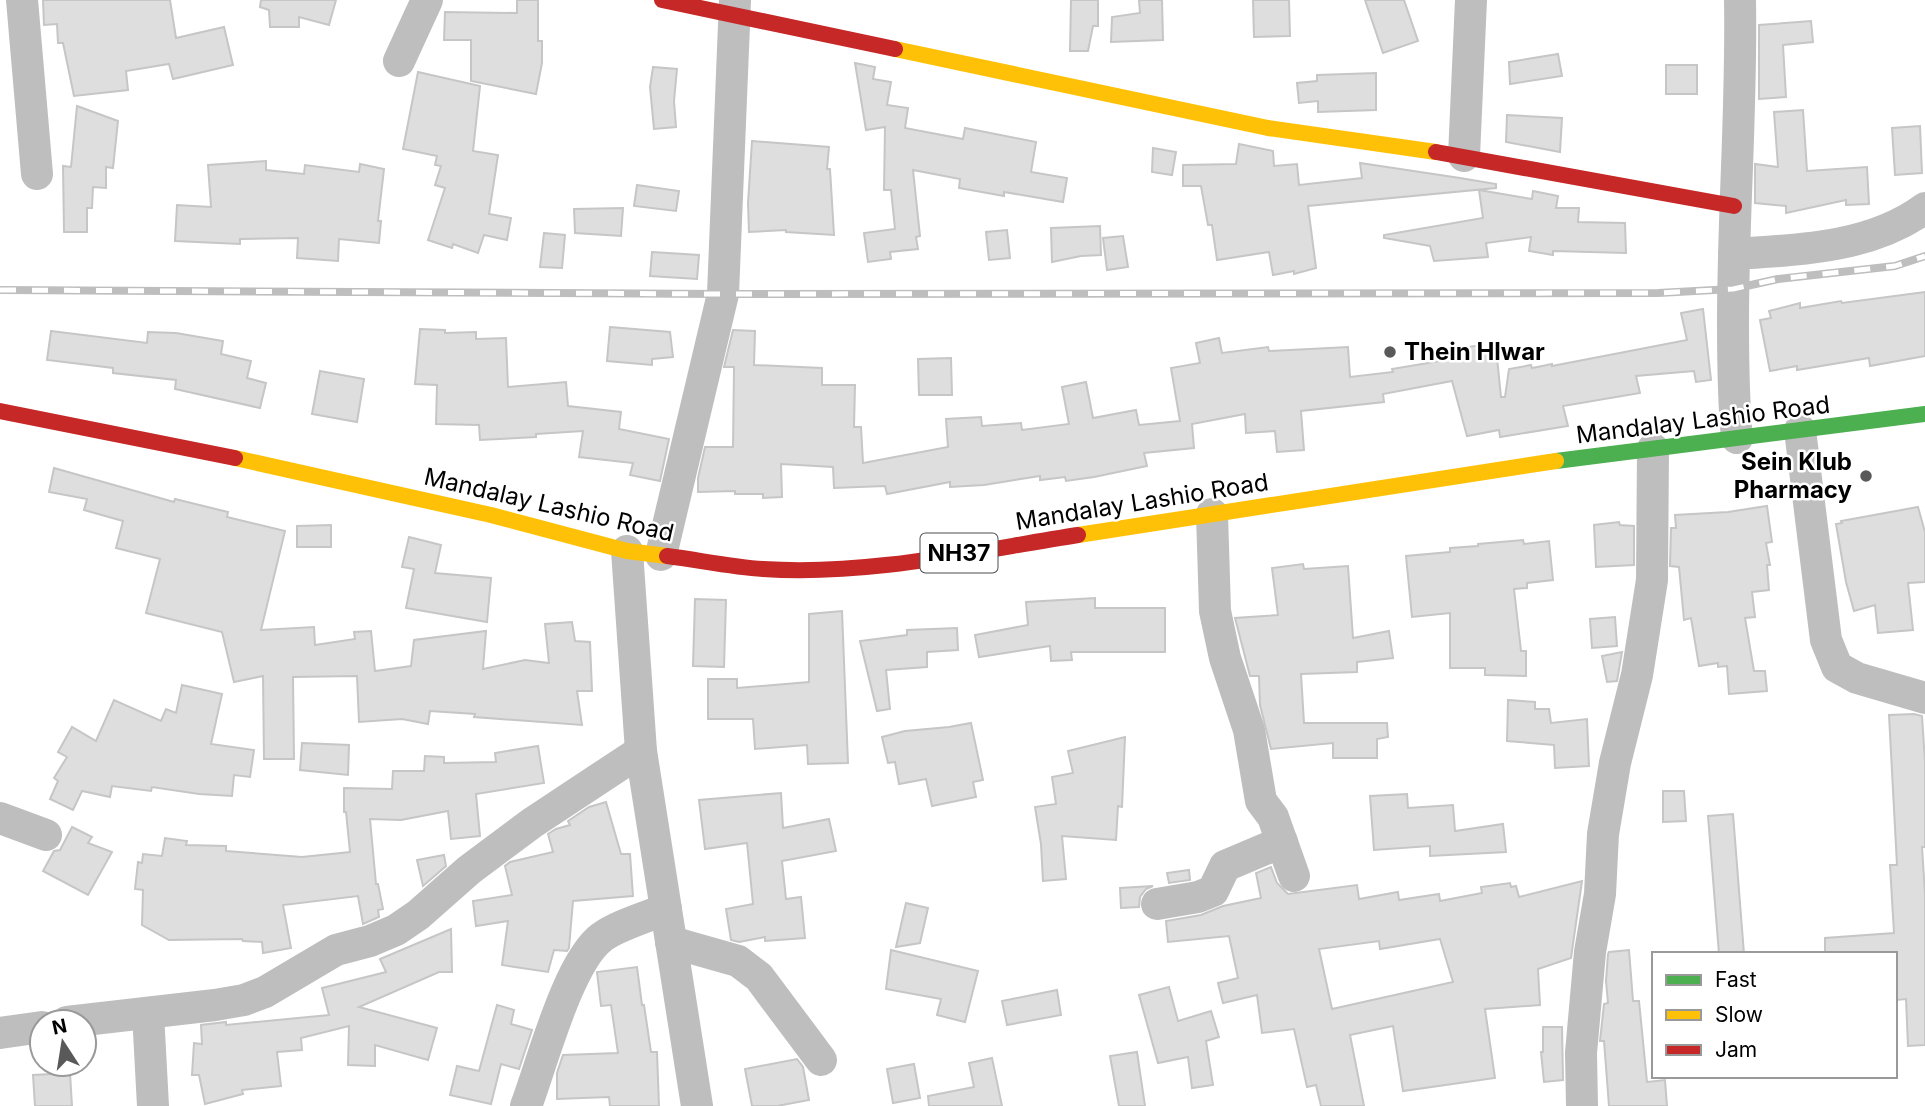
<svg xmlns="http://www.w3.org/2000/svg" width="1925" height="1106" font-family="Inter,sans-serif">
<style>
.building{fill:#dedede;stroke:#c6c6c6;stroke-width:2;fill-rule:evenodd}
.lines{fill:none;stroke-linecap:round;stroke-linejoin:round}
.street{stroke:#bebebe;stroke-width:32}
.fast{stroke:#4caf50;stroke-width:16}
.slow{stroke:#ffc107;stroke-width:16}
.jam{stroke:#c62828;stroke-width:16}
.rail-casing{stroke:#bebebe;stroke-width:8}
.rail{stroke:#fff;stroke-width:5;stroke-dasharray:16;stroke-linecap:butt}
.poi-dot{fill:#595959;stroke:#fff;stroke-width:2.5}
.labels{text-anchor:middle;stroke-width:5;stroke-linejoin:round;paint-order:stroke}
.shield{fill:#fff;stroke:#4c4c4c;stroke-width:2}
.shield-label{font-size:23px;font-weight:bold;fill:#000}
.poi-label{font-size:24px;font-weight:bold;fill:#000;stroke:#fff;text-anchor:start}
.street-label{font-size:24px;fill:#000;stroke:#fff}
</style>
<rect width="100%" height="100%" fill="#fff"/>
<g class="building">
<polygon points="43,0 170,0 176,38 224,27 233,65 173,79 169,64 126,71 128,90 74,96 63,43 58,43 57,24 44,25"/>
<polygon points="261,0 336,0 329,25 299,17 299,27 270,27 269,10 260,7"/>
<polygon points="517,0 538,0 538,41 542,41 542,63 536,94 471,81 471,40 444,40 445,12 517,13"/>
<polygon points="1071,0 1098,0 1098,26 1093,26 1088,51 1070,51"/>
<polygon points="1139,0 1162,0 1163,40 1111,42 1112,17 1140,13"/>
<polygon points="1253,0 1289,0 1290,36 1254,37"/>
<polygon points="1365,0 1404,0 1418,41 1383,53"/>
<polygon points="1811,21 1813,42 1783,45 1786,97 1759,99 1759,25"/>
<polygon points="1558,54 1562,76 1510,84 1509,62"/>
<polygon points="855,63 875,67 873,79 891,82 887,105 908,108 905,128 963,139 965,128 1036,142 1031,172 1067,178 1063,202 1004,192 1004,196 959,188 960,179 913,170 920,236 916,237 918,249 890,252 891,259 868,262 864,233 895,229 891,190 884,190 885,127 866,130"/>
<rect x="1666" y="65" width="31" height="29"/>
<polygon points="653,67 677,69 674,101 676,127 654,129 650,87"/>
<polygon points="418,72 480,86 473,151 498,155 489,214 511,218 507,240 484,235 478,253 453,244 452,248 428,240 445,188 435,185 441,166 435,165 437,156 403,149"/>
<polygon points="1376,73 1376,110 1318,112 1318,101 1299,103 1297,83 1317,81 1317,75"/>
<polygon points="77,106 118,121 113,168 106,167 106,188 93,187 92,208 87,208 87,232 64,232 63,166 71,167"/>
<polygon points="1803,110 1807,171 1867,167 1869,204 1846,205 1846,200 1786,213 1786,206 1755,203 1755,164 1778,167 1774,112"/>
<polygon points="1507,115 1562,118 1560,152 1506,142"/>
<polygon points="1920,126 1922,173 1895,175 1892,128"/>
<polygon points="752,141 829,147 827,169 830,169 834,235 786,232 786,230 749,232 748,203"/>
<polygon points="1239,144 1273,151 1274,166 1297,164 1299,185 1362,178 1360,163 1460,178 1496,184 1496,188 1308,206 1316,268 1294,274 1294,271 1273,275 1269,252 1217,260 1212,225 1208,225 1201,186 1183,186 1183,165 1236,164"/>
<polygon points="1153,148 1176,152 1172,175 1152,172"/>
<polygon points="266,161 266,170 304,174 305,165 359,172 360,164 384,169 378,221 381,221 379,243 339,239 338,261 297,258 298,238 240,239 240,244 175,241 177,205 211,207 208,165"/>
<polygon points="637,185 679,191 676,211 634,206"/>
<polygon points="1479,190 1532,199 1533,191 1558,196 1556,208 1579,208 1578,222 1625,223 1626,253 1553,251 1553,255 1529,251 1531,237 1486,243 1488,257 1434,261 1430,246 1384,238 1384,235 1483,218"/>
<polygon points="623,208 621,236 575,233 574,209"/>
<polygon points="1100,226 1101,255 1081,256 1052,262 1051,228"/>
<polygon points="1007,230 1010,258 989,260 986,232"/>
<polygon points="544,233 565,235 562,268 540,267"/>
<polygon points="1123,236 1128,267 1107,270 1103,238"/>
<polygon points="652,252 699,255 697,279 650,276"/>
<polygon points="1925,292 1925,356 1870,366 1869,358 1797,370 1797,366 1770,371 1760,320 1771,318 1769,311 1800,303 1800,308 1841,301 1842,303"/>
<polygon points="1703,309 1711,380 1696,382 1694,371 1636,376 1640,393 1563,406 1568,426 1500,437 1499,430 1467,436 1452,381 1383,394 1384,402 1301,411 1304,450 1277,452 1275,431 1246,433 1245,414 1192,424 1194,448 1144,453 1147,466 1094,477 1066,481 1065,477 1040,480 1040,476 984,485 950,487 950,482 887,494 885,486 834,488 833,467 781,464 782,497 763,498 763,494 735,494 735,491 698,492 698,478 705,447 733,447 734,367 724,367 733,330 755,331 754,365 822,368 822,385 855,385 854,427 861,427 863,463 948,447 946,419 981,417 982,426 1021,423 1022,430 1069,424 1062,387 1086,382 1093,418 1136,410 1139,425 1180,421 1171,368 1200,363 1196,343 1219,338 1222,353 1268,347 1269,351 1348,347 1350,377 1393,372 1392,369 1440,361 1438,351 1482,345 1483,351 1496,348 1501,397 1505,397 1509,369 1531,365 1532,368 1552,364 1552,366 1687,340 1681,313"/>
<polygon points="610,327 670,332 673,357 652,359 652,365 607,361"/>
<polygon points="420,329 445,330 445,333 476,332 476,339 506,338 508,387 566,382 568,406 621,412 619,429 669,439 660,481 630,475 633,463 579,457 583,431 536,434 536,437 480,440 479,425 436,424 437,385 415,384"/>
<polygon points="51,331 147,343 148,332 176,333 223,341 221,354 251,361 247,378 266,383 260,408 175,389 176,380 113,373 113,368 47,360"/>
<polygon points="951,358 952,395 919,395 918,359"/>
<polygon points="320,371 364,379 357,422 312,414"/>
<polygon points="54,468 174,502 175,499 228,512 227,517 285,531 261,630 314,627 315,645 355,639 354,632 371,631 375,671 411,666 414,640 486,631 483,669 525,660 549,663 545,624 572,622 575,641 590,642 592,691 577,691 582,725 474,717 475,714 430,711 428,724 402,719 359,722 357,676 293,677 294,759 264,759 263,676 234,682 222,632 146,613 160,559 116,548 123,521 84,510 87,499 49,492"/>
<polygon points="1767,506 1772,542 1766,543 1770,565 1767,565 1769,590 1752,592 1755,617 1745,618 1754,671 1765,671 1767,691 1729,694 1727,666 1718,667 1718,663 1699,666 1691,618 1684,620 1679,567 1670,566 1671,528 1676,528 1675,515 1728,512"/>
<polygon points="1918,507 1925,532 1925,582 1908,583 1913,630 1878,633 1875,605 1854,611 1846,582 1836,524 1842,523 1841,521"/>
<polygon points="1619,522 1620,525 1634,526 1634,565 1596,567 1594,525"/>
<polygon points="331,525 331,547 297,547 297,526"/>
<polygon points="409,537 441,545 435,573 491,578 487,622 406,608 414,569 402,567"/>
<polygon points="1523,540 1524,544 1549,541 1553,580 1527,583 1527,588 1514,589 1521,651 1526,651 1526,676 1485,675 1485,668 1450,668 1450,613 1412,617 1406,556 1450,552 1450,548 1478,546 1478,544"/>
<polygon points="1303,564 1304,569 1348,566 1353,638 1389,631 1393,658 1357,662 1357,672 1301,674 1304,723 1387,723 1388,737 1377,739 1377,758 1333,758 1333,743 1271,749 1260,705 1259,676 1250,676 1235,618 1278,615 1272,568"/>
<polygon points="1095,598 1095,608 1165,608 1165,652 1071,652 1072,660 1051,661 1050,646 979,657 975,635 1028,625 1026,602"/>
<polygon points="695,599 726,600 724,667 693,666"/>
<polygon points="842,611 848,763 808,764 807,745 755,749 753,719 708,719 708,679 737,679 737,688 809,682 809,614"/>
<polygon points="1615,617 1617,646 1592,648 1590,619"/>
<polygon points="957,628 958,650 927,652 927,667 886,670 890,709 877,711 860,641 907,635 907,630"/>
<polygon points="1622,652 1617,681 1607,682 1602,656"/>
<polygon points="182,685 222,694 211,744 254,750 250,777 234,775 232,796 199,794 152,787 151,791 112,786 110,797 82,791 73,810 50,799 58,781 54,778 67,757 58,752 72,727 96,741 114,700 161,721 166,709 176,713"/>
<polygon points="1508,700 1535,702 1535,709 1549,709 1551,723 1587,719 1589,766 1555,768 1554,745 1507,741"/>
<polygon points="1914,714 1922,716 1925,762 1925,847 1922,847 1925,894 1925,1045 1908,1046 1906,999 1897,1000 1895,954 1825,954 1825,938 1894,933 1890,865 1897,865 1889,715"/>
<polygon points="971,723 983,780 973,782 976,797 932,806 926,779 899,784 895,762 888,763 882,737 905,731 949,727"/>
<polygon points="1125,737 1122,807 1118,806 1116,840 1062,836 1066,879 1043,881 1041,844 1035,807 1056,804 1052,777 1073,773 1068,751"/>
<polygon points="302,743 349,745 348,775 300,770"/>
<polygon points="538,746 544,783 476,794 480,836 451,839 448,811 401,820 370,819 376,884 378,884 383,909 378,910 379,917 363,924 358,896 283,905 291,948 263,953 262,942 243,941 242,939 169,940 142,925 143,890 135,889 138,862 142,863 143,854 162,856 165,838 187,841 186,845 226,846 226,851 302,857 350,852 346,812 344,812 344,788 392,789 393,771 424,771 425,756 444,757 444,763 496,762 495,753"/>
<polygon points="1663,791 1684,791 1686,821 1663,822"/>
<polygon points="781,793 783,828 829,819 836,851 782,861 786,899 801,897 805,938 765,941 765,937 739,942 731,940 726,909 753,904 747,843 705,849 699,800"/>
<polygon points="1407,794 1408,808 1453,805 1455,831 1503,824 1506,852 1430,856 1430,846 1374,850 1370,796"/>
<polygon points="606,802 621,854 630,854 633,896 573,901 569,948 567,951 554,950 548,972 502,965 508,921 476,926 473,901 512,895 505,866 510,862 553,852 548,834 556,829 570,825 568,821 589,807"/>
<polygon points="1733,814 1744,954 1719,954 1708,816"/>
<polygon points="72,827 92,837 88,843 112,852 88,895 43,871 54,851 60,850"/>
<polygon points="444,855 446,866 423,886 417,860"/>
<path d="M 1271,867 L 1277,883 L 1288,894 L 1357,885 L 1359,899 L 1398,892 L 1399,900 L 1439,894 L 1440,901 L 1482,893 L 1481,887 L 1510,883 L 1511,887 L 1516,886 L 1519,897 L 1582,881 L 1571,958 L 1538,969 L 1540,1005 L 1485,1009 L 1495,1078 L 1403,1091 L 1393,1026 L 1350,1035 L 1364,1106 L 1321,1106 L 1316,1085 L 1307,1087 L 1294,1029 L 1262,1033 L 1257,995 L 1223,1003 L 1218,983 L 1238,978 L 1229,936 L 1168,942 L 1166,921 L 1201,915 L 1223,906 L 1261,898 L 1256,873 ZM 1440,939 L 1453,982 L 1332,1009 L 1319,949 L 1379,941 L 1380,949 Z"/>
<polygon points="1189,870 1190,880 1169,883 1167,873"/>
<polygon points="1153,886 1146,889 1140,897 1139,907 1121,908 1120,888"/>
<polygon points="906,903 928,908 920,943 896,947"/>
<polygon points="451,929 452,972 439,972 359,1007 437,1028 428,1060 375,1045 375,1066 348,1065 349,1026 301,1038 302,1050 277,1052 281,1086 242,1090 243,1094 205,1104 199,1075 192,1075 194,1043 202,1044 201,1025 226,1022 226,1025 329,1015 322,988 386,972 380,959"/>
<polygon points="891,950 978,971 965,1022 937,1015 941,999 886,989"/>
<polygon points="1629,950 1633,1001 1639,1001 1647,1082 1665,1080 1667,1106 1609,1106 1604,1041 1600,1041 1604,1004 1608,1003 1606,981 1608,954 1609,952"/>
<polygon points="637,967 642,1005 644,1005 651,1052 657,1052 659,1106 610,1106 609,1097 557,1099 557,1073 563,1055 618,1053 611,1005 601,1006 597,972"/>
<polygon points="1169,987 1178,1021 1211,1011 1219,1037 1206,1041 1213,1085 1192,1088 1188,1057 1158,1063 1139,995"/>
<polygon points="1057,990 1061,1015 1007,1025 1002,1001"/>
<polygon points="497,1005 514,1010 511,1024 532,1030 519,1069 501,1064 491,1104 450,1095 457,1066 479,1071"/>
<polygon points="1543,1027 1562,1027 1563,1080 1544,1082 1541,1052 1543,1052"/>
<polygon points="1137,1052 1145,1106 1119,1106 1110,1056"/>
<polygon points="992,1058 1002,1106 929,1106 928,1096 974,1087 969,1063"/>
<polygon points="797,1059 803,1067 809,1100 777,1106 752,1106 745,1069"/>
<polygon points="914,1064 920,1098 893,1103 887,1069"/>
<polygon points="70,1073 72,1106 35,1106 33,1075"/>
</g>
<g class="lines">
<g class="street">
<polyline points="22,0 37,174"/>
<polyline points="399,61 427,0"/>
<polyline points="1464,156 1471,0"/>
<path d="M 1734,254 C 1798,250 1871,248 1925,208"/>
<polyline points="1800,430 1826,640 1837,667 1857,678 1925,698"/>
<path d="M 1737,438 C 1733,399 1733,360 1733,321 C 1733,214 1742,107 1740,0"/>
<polyline points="1212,514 1215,611 1225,658 1249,730 1261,801 1273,817 1294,876"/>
<polyline points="627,551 641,751 697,1106"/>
<polyline points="661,555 723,294 735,0"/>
<polyline points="0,818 46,835"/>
<polyline points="1157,904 1198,897 1213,891 1225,866 1282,842"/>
<polyline points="671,942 738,961 759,977 821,1060"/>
<polyline points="148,1013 153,1106"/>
<polyline points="67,1022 215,1005 244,1000 265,992 336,950 370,941 396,930 418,915 469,870 532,823 641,751"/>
<polyline points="0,1033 42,1027"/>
<path d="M 526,1106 C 542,1064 568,962 602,937 C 616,926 649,916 666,909"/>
<polyline points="1582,1106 1581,1053 1590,952 1600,894 1603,834 1615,763 1637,675 1652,580 1653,449"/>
</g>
<polyline class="fast" points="1556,461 1925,414"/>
<g class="slow">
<polyline points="895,49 1268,128 1436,152"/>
<polyline points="235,458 491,515 627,551 667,556"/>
<polyline points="1078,535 1556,461"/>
</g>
<g class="jam">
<polyline points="662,0 895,49"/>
<polyline points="1436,152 1734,206"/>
<polyline points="0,411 235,458"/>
<path d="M 667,556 C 699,560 731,567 763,569 C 868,576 975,551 1078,535"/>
</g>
<g class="rail-casing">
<polyline id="rail" points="0,290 723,294 1658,293 1733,289 1778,279 1895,266 1925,256"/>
</g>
<use href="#rail" class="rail"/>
</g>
<g class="poi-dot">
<circle cx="1390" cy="352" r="7"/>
<circle cx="1866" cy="476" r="7"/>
</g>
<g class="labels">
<rect class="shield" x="920.5" y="533.5" width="77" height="39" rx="5"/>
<g class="shield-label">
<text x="959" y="561">NH37</text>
</g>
<g class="poi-label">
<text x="1404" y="360">Thein Hlwar</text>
<text x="1852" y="470" text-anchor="end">Sein Klub<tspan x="1852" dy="28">Pharmacy</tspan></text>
</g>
<g class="street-label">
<text transform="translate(1703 420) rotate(-7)" y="8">Mandalay Lashio Road</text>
<text transform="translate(1142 502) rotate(-9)" y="8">Mandalay Lashio Road</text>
<text transform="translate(549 505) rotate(13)" y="8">Mandalay Lashio Road</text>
</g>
</g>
<rect x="1652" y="952" width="245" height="126" fill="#ffffff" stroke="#999999" stroke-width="2"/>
<rect x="1666" y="975" width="35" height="10" fill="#4caf50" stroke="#999999" stroke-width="2"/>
<text x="1715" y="987" font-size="21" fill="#000000">Fast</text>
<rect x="1666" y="1010" width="35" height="10" fill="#ffc107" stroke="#999999" stroke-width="2"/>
<text x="1715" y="1022" font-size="21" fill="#000000">Slow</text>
<rect x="1666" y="1045" width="35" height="10" fill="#c62828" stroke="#999999" stroke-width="2"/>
<text x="1715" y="1057" font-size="21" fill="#000000">Jam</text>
<g transform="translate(63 1043) rotate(348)"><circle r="33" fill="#ffffff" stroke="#999999" stroke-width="2"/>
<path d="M0-5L12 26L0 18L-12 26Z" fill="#595959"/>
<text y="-10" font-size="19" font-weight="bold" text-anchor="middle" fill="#000000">N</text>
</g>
</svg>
